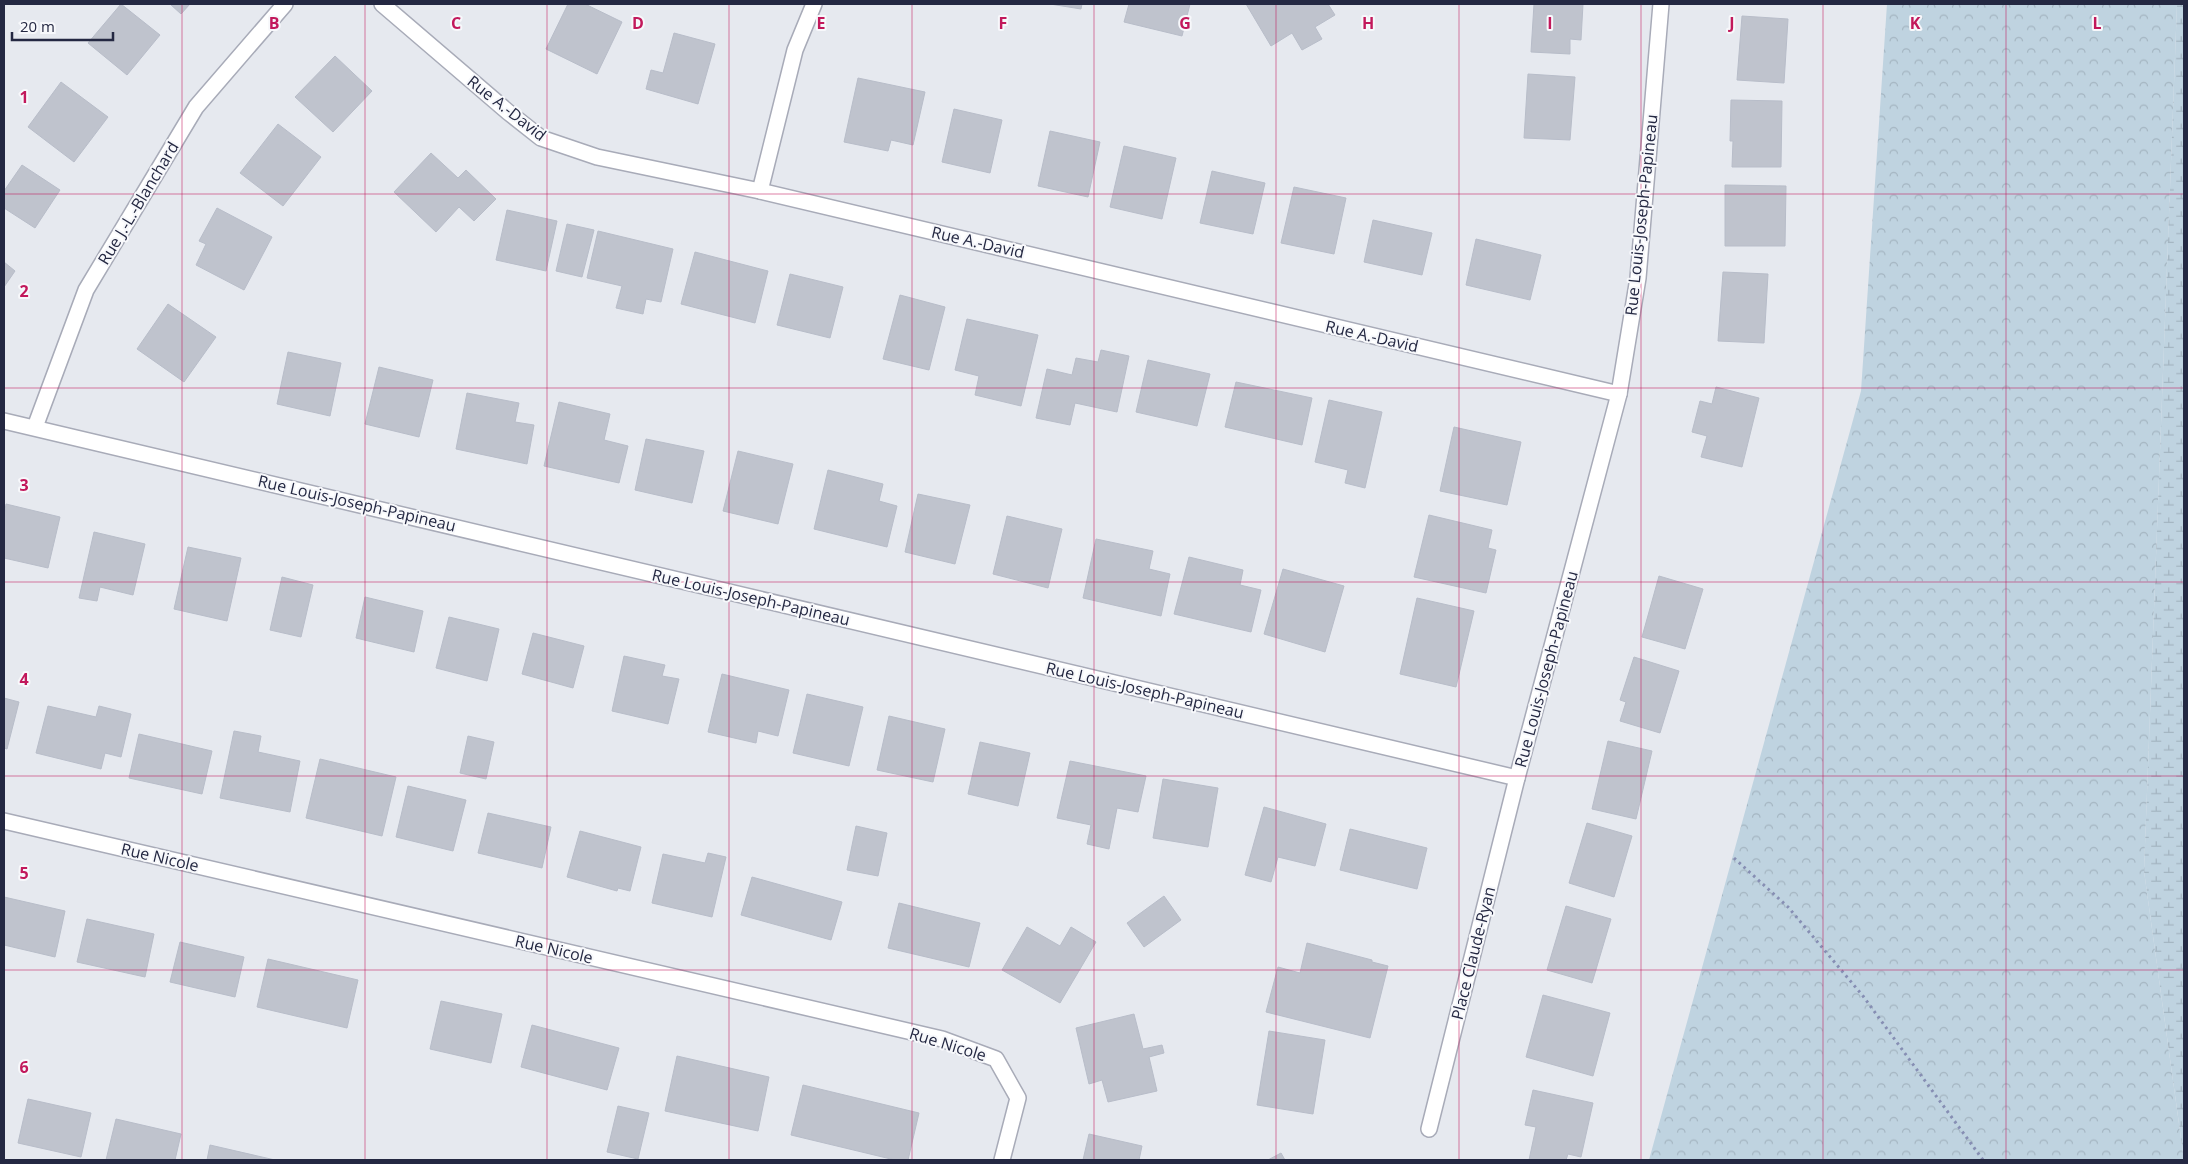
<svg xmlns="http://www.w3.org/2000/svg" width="2188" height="1164" font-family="'Open Sans',sans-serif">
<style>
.forest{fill:url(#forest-crowns)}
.wetland{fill:url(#wetland-marsh)}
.building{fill:#bfc3cd;stroke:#b8bdc9}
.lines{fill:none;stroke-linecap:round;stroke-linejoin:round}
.street-casing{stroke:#a8abb8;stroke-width:18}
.path{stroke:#868eb3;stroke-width:3;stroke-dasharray:2.5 4;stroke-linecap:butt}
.street{stroke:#fff;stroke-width:15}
.grid{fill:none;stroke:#c2185b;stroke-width:1;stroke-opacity:0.55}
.labels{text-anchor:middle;stroke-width:4;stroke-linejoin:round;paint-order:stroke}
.street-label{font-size:16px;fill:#242842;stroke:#f7f8fb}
.grid-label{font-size:16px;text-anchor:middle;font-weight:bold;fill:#c2185b;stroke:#f7f8fb;stroke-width:4;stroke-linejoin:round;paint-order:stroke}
</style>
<defs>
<pattern id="forest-crowns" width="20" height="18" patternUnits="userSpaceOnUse" patternTransform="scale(1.25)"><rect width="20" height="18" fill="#bfd3e0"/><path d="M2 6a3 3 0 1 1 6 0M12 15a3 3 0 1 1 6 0" fill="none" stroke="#a4b5c1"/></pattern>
<pattern id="wetland-marsh" width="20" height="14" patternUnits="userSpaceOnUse" patternTransform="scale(1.25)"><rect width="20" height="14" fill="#bfd3e0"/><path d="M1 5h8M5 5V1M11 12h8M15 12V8" fill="none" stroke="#a4b5c1"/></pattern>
</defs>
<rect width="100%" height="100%" fill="#e6e9ef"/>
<polygon class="forest" points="1887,4 2177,4 2144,871 2184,1160 1649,1160 1861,391"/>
<polygon class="wetland" points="2177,4 2184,4 2184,1160 2144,871"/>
<g class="building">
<polygon points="121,4 160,35 127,75 88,43"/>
<polygon points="170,4 190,4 181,14"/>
<polygon points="568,4 585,4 622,22 597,74 546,49"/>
<polygon points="1050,4 1082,4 1081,9"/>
<polygon points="1129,4 1190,4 1182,36 1124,22"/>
<polygon points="1246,4 1328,4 1335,15 1315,27 1322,39 1302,50 1292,33 1271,46"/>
<polygon points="1534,4 1583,4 1581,40 1570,39 1570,54 1531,52"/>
<polygon points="1742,16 1788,19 1784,83 1737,80"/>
<polygon points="674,33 715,44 698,104 646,89 651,70 663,73"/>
<polygon points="335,56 372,91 333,132 295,97"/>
<polygon points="1528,74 1575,77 1570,140 1524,138"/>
<polygon points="858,78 925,92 913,145 891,140 888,151 844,142"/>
<polygon points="61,82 108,117 74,162 28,127"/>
<polygon points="1731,100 1782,101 1781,167 1732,167 1733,141 1730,141"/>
<polygon points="954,109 1002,120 990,173 942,162"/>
<polygon points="278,124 321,157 283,206 240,173"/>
<polygon points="1050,131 1100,142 1088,197 1038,186"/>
<polygon points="1124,146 1176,158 1162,219 1110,207"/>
<polygon points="431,153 458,178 466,170 496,199 474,221 459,207 436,232 394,192"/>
<polygon points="22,165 60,190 35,228 4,208 4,191"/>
<polygon points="1212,171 1265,183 1253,234 1200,223"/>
<polygon points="1725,185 1786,186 1785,246 1725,246"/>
<polygon points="1294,187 1346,198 1334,254 1281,243"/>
<polygon points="217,208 272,237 244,290 196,265 206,244 199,241"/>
<polygon points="507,210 557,221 546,271 496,260"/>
<polygon points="1373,220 1432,233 1422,275 1364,262"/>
<polygon points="567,224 594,230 582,277 556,271"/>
<polygon points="598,231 673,249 661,302 646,299 643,314 616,308 622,286 587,278"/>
<polygon points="1476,239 1541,255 1530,300 1466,285"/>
<polygon points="695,252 768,271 755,323 681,304"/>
<polygon points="4,262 15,271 4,287"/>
<polygon points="1723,272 1768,274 1764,343 1718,341"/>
<polygon points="790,274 843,287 830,338 777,325"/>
<polygon points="900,295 945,307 929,370 883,359"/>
<polygon points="168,304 216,337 184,382 137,349"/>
<polygon points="967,319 1038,335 1021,406 975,395 979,376 955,370"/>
<polygon points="1101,350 1129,356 1117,412 1075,403 1070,425 1036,418 1047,369 1072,375 1076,358 1098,362"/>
<polygon points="288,352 341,363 330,416 277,404"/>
<polygon points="1148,360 1210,374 1197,426 1136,412"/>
<polygon points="379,367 433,380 419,437 365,424"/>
<polygon points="1236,382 1312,398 1302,445 1225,427"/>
<polygon points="1716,387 1759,398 1742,467 1701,457 1707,436 1692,432 1700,401 1712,404"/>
<polygon points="467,393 519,403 515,422 534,425 527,464 456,449"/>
<polygon points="1329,400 1382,412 1365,488 1345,483 1348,470 1315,462"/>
<polygon points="559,402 610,414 604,440 628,446 619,483 544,466"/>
<polygon points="1454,427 1521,442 1507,505 1440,491"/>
<polygon points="646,439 704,451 692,503 635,490"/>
<polygon points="738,451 793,464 778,524 723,511"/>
<polygon points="828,470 883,484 879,501 897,506 887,547 814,529"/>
<polygon points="918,494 970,505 955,564 905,552"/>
<polygon points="6,504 60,517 48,568 4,558 4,516"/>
<polygon points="1429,515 1492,530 1488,548 1496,550 1486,593 1414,577"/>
<polygon points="1007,516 1062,529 1048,588 993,574"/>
<polygon points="94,532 145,544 133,595 100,587 97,601 79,598"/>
<polygon points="1096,539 1153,551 1149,569 1170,574 1161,616 1083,598"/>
<polygon points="188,547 241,558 227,621 174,609"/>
<polygon points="1189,557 1243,570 1240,585 1261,590 1251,632 1174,614"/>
<polygon points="1283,569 1344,586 1325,652 1264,634"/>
<polygon points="1659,576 1703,589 1685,649 1642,637"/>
<polygon points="282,577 313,585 301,637 270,630"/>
<polygon points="365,597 423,611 414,652 356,638"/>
<polygon points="1417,598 1474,611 1456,687 1400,674"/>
<polygon points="449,617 499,629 487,681 436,668"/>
<polygon points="533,633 584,646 573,688 522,674"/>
<polygon points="624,656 665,665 662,676 679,679 668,724 612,711"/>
<polygon points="1634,657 1679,671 1660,733 1620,721 1626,702 1620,700"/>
<polygon points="722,674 789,690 778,736 758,731 756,743 708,732"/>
<polygon points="807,694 863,707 849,766 793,753"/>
<polygon points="4,698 19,702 7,749 4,748"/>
<polygon points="48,706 96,717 99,706 131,714 121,757 105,753 101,769 36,753"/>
<polygon points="889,716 945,729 933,782 877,770"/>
<polygon points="234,731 261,736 258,752 300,761 290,812 220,798"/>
<polygon points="139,734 212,751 202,794 129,778"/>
<polygon points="468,736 494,742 486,779 460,773"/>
<polygon points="1608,741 1652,751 1636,819 1592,809"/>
<polygon points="980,742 1030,753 1018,806 968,794"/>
<polygon points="320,759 396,777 382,836 306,818"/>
<polygon points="1070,761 1146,776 1138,812 1117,808 1109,849 1087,844 1091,825 1057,818"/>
<polygon points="1163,779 1218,788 1208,847 1153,838"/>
<polygon points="408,786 466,800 453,851 396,837"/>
<polygon points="1264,807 1326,824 1315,866 1278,857 1271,882 1245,875"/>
<polygon points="488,813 551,827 542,868 478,853"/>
<polygon points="1587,823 1632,836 1614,897 1569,883"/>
<polygon points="856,826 887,833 878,876 847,870"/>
<polygon points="1350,829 1427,848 1417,889 1340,870"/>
<polygon points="580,831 641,847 630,891 618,888 617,891 567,877"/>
<polygon points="708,853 726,857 712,917 652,903 663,854 705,863"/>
<polygon points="752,877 842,902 831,940 741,915"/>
<polygon points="1164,896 1181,920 1144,947 1127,923"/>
<polygon points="4,897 65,911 55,957 4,945"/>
<polygon points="899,903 980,923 969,967 888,948"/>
<polygon points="1566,906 1611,919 1592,983 1547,970"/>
<polygon points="87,919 154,934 145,977 77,962"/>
<polygon points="1027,927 1060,946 1071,927 1096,942 1060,1003 1002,970"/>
<polygon points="180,942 244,957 235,997 170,982"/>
<polygon points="1307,943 1372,960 1372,962 1388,966 1370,1038 1266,1012 1278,967 1300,973"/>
<polygon points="268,959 358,980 347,1028 257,1007"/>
<polygon points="1543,995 1610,1013 1593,1076 1526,1057"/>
<polygon points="441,1001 502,1014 491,1063 430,1049"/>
<polygon points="1134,1014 1143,1049 1162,1045 1164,1053 1149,1057 1157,1091 1108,1102 1102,1080 1089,1084 1076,1028"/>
<polygon points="532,1025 619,1048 607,1090 521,1067"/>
<polygon points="1269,1031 1325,1040 1313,1114 1257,1105"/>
<polygon points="677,1056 769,1077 758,1131 665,1111"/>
<polygon points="803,1085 919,1113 908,1160 895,1160 791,1135"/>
<polygon points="1533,1090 1593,1103 1581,1157 1568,1154 1566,1160 1529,1160 1536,1127 1525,1125"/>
<polygon points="28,1099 91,1113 81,1157 18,1143"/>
<polygon points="618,1106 649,1113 638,1159 607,1152"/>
<polygon points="116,1119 181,1134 175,1160 106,1160"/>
<polygon points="1089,1134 1142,1146 1139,1160 1083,1160"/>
<polygon points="210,1145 275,1160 207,1160"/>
<polygon points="1281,1153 1285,1160 1268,1160"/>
</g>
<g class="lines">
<g class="street-casing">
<g id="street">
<polyline points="382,4 508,112 541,138 597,157 760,191 1619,394"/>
<polyline points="760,191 795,50 814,4"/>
<polyline points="4,421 1517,778"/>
<polyline points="35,427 86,290 196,107 285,4"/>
<polyline points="4,821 942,1039 996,1059 1018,1098 1002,1160"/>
<polyline points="1429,1129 1517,778 1619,394 1638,278 1661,4"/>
</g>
</g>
<polyline class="path" points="1734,858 1788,907 1863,996 1983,1160"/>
<use href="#street" class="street"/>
</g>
<path class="grid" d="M 182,4 L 182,1160M 365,4 L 365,1160M 547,4 L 547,1160M 729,4 L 729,1160M 912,4 L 912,1160M 1094,4 L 1094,1160M 1276,4 L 1276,1160M 1459,4 L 1459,1160M 1641,4 L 1641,1160M 1823,4 L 1823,1160M 2006,4 L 2006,1160M 4,194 L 2184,194M 4,388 L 2184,388M 4,582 L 2184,582M 4,776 L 2184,776M 4,970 L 2184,970"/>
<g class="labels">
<g class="street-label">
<text transform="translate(507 108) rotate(38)" y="6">Rue A.-David</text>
<text transform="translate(138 203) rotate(-59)" y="6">Rue J.-L.-Blanchard</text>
<text transform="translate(1641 215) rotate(-84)" y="6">Rue Louis-Joseph-Papineau</text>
<text transform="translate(978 242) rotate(13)" y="6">Rue A.-David</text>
<text transform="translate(1372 336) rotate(13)" y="6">Rue A.-David</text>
<text transform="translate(357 503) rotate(13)" y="6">Rue Louis-Joseph-Papineau</text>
<text transform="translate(751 597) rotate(13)" y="6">Rue Louis-Joseph-Papineau</text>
<text transform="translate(1546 669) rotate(-75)" y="6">Rue Louis-Joseph-Papineau</text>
<text transform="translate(1145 690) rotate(13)" y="6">Rue Louis-Joseph-Papineau</text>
<text transform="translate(160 857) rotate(13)" y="6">Rue Nicole</text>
<text transform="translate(554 949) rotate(13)" y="6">Rue Nicole</text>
<text transform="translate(1473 953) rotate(-76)" y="6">Place Claude-Ryan</text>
<text transform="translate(948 1044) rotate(17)" y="6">Rue Nicole</text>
</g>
</g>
<g class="grid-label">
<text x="274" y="29">B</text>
<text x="456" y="29">C</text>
<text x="638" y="29">D</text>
<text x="821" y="29">E</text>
<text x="1003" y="29">F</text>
<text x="1185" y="29">G</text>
<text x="1368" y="29">H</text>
<text x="1550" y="29">I</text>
<text x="1732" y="29">J</text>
<text x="1915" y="29">K</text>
<text x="2097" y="29">L</text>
<text x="24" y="103">1</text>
<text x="24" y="297">2</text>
<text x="24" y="491">3</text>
<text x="24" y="685">4</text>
<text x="24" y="879">5</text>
<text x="24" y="1073">6</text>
</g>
<rect width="2188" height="1164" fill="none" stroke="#242842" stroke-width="10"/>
<path d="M12 32v8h101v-8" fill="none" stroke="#242842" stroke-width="2.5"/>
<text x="20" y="32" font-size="15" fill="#242842" stroke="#f7f8fb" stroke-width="4" paint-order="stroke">20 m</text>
</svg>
